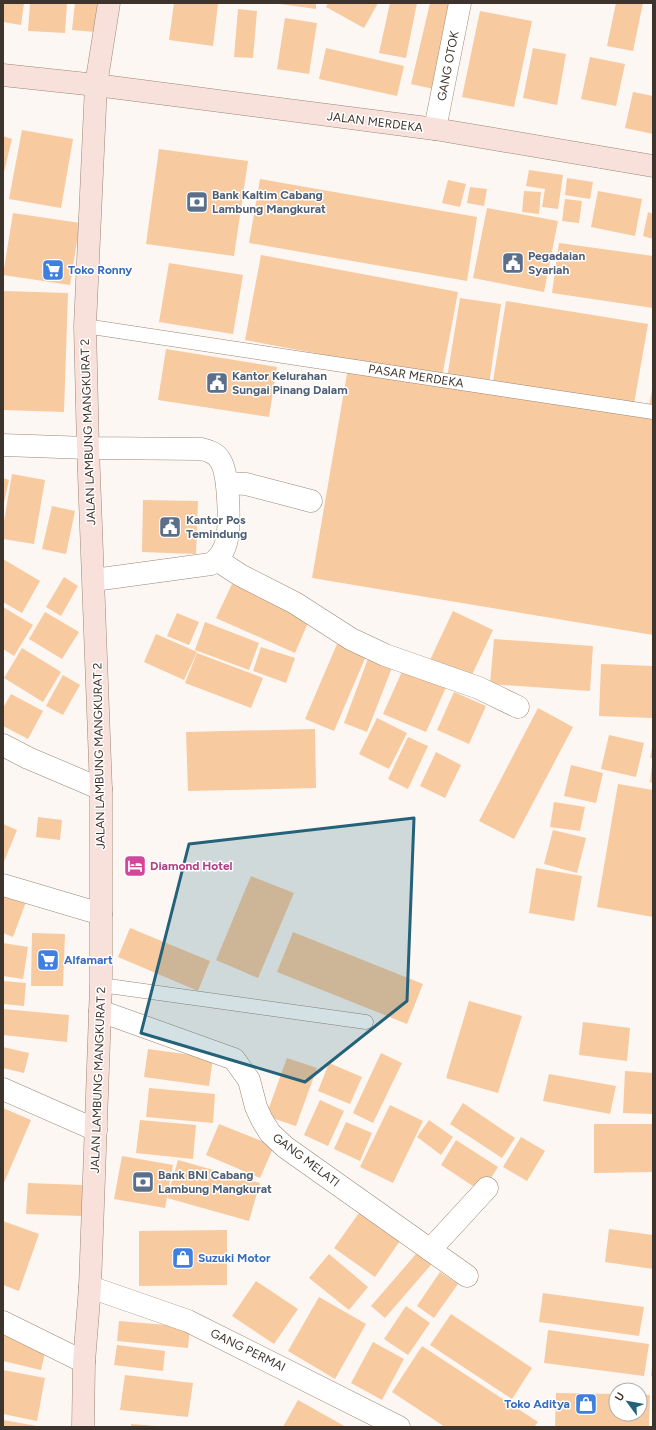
<svg xmlns="http://www.w3.org/2000/svg" width="656" height="1430" font-family="Figtree,sans-serif">
<style>
.building{fill:#f8caa0}
.lines{fill:none;stroke-linecap:round;stroke-linejoin:round}
.lane-casing{stroke:#9b8775;stroke-width:15}
.street-casing{stroke:#9b8775;stroke-width:23}
.secondary-casing{stroke:#9b8775;stroke-width:23}
.lane{stroke:#fff;stroke-width:14}
.street{stroke:#fff;stroke-width:22}
.secondary{stroke:#f9e1db;stroke-width:22}
.marked{fill:#236278;fill-opacity:0.2;stroke:#236278;stroke-width:3;stroke-linejoin:round}
.labels{text-anchor:middle;stroke-width:3;stroke-linejoin:round;paint-order:stroke}
.street-label{font-size:12px;fill:#3d342d;stroke:#fff}
.service-label{font-size:12px;font-weight:bold;fill:#4e5e75;stroke:#fff;text-anchor:start}
.shop-label{font-size:12px;font-weight:bold;fill:#366cbe;stroke:#fff;text-anchor:start}
.hotel-label{font-size:12px;font-weight:bold;fill:#b23c85;stroke:#fff;text-anchor:start}
</style>
<rect width="100%" height="100%" fill="#fcf7f3"/>
<g class="building">
<polygon points="3,3 24,3 21,25 3,22"/>
<polygon points="30,3 67,3 65,33 28,31"/>
<polygon points="75,3 98,3 95,32 72,30"/>
<polygon points="174,3 218,4 213,46 169,40"/>
<polygon points="273,3 316,3 316,9"/>
<polygon points="328,3 378,3 364,28 326,7"/>
<polygon points="390,3 417,3 406,58 379,53"/>
<polygon points="430,3 458,3 438,90 411,84"/>
<polygon points="616,3 643,3 633,51 607,46"/>
<polygon points="238,9 257,11 253,58 234,57"/>
<polygon points="480,11 532,21 514,107 462,97"/>
<polygon points="285,18 317,23 309,74 277,69"/>
<polygon points="326,48 404,66 397,96 319,79"/>
<polygon points="533,48 566,54 557,105 523,98"/>
<polygon points="590,57 625,64 616,106 581,99"/>
<polygon points="633,92 653,96 653,134 625,128"/>
<polygon points="22,130 73,139 61,208 9,199"/>
<polygon points="3,136 12,139 4,172 3,172"/>
<polygon points="159,149 248,161 234,256 146,244"/>
<polygon points="529,170 563,175 558,209 542,207 545,189 526,186"/>
<polygon points="567,178 593,182 590,199 565,195"/>
<polygon points="260,179 477,217 467,281 249,243"/>
<polygon points="448,180 466,184 460,207 442,203"/>
<polygon points="470,187 487,189 484,206 467,203"/>
<polygon points="524,191 541,192 539,214 522,212"/>
<polygon points="598,191 642,199 635,236 591,227"/>
<polygon points="565,199 582,201 579,223 562,221"/>
<polygon points="487,208 558,221 544,292 473,278"/>
<polygon points="648,212 653,214 653,239 643,236"/>
<polygon points="13,213 80,223 70,285 3,275"/>
<polygon points="559,243 653,256 653,308 552,293"/>
<polygon points="261,255 458,292 442,377 245,340"/>
<polygon points="169,263 243,275 233,334 159,322"/>
<polygon points="3,291 68,293 64,412 3,410"/>
<polygon points="460,298 501,304 489,384 447,378"/>
<polygon points="506,301 648,324 634,404 493,381"/>
<polygon points="166,349 277,367 269,417 158,400"/>
<polygon points="348,368 653,418 653,635 312,578"/>
<polygon points="652,390 653,390 653,408 649,407"/>
<polygon points="12,474 45,480 34,544 3,539 3,527"/>
<polygon points="3,478 9,480 4,503 3,503"/>
<polygon points="143,500 198,501 196,554 142,552"/>
<polygon points="52,506 75,511 66,554 42,549"/>
<polygon points="3,559 40,581 22,613 3,602"/>
<polygon points="64,577 78,586 61,616 46,607"/>
<polygon points="232,584 310,618 295,653 216,618"/>
<polygon points="3,607 33,625 14,656 3,649"/>
<polygon points="453,611 493,630 470,679 430,660"/>
<polygon points="45,612 79,632 62,659 29,639"/>
<polygon points="177,613 199,622 189,645 167,636"/>
<polygon points="205,622 259,643 249,670 195,650"/>
<polygon points="156,634 197,652 184,680 144,662"/>
<polygon points="494,639 593,646 590,691 490,684"/>
<polygon points="337,644 366,656 334,731 305,719"/>
<polygon points="261,647 295,658 286,683 253,671"/>
<polygon points="22,648 61,672 43,702 4,678"/>
<polygon points="197,653 263,678 251,708 185,683"/>
<polygon points="369,656 393,665 367,732 344,723"/>
<polygon points="601,664 653,666 653,718 599,716"/>
<polygon points="404,667 447,685 426,732 383,714"/>
<polygon points="63,675 80,685 63,715 46,706"/>
<polygon points="454,692 486,706 469,744 437,730"/>
<polygon points="11,694 43,711 28,739 3,726 3,708"/>
<polygon points="538,708 573,727 514,839 479,821"/>
<polygon points="377,718 407,733 389,769 359,754"/>
<polygon points="315,729 316,788 188,791 186,732"/>
<polygon points="609,735 644,743 636,777 601,769"/>
<polygon points="408,737 428,746 408,789 388,779"/>
<polygon points="652,748 653,749 653,758 650,758"/>
<polygon points="436,752 461,765 445,798 420,786"/>
<polygon points="652,764 653,764 653,783 650,782"/>
<polygon points="571,765 603,773 596,803 564,796"/>
<polygon points="618,784 653,790 653,917 597,907"/>
<polygon points="554,802 585,807 580,831 550,827"/>
<polygon points="38,817 62,820 60,840 36,837"/>
<polygon points="3,824 17,830 3,864"/>
<polygon points="553,830 586,838 577,873 544,864"/>
<polygon points="536,868 582,876 574,921 529,913"/>
<polygon points="251,876 294,893 258,978 216,960"/>
<polygon points="3,893 26,902 13,937 3,933"/>
<polygon points="130,928 210,961 198,991 118,957"/>
<polygon points="293,932 423,984 407,1024 277,972"/>
<polygon points="32,933 65,934 63,986 31,986"/>
<polygon points="3,943 28,947 23,979 3,976"/>
<polygon points="3,981 26,983 24,1006 3,1004"/>
<polygon points="469,1001 522,1016 498,1093 446,1078"/>
<polygon points="3,1009 69,1015 67,1042 3,1035"/>
<polygon points="583,1022 630,1028 627,1061 579,1055"/>
<polygon points="3,1047 29,1053 24,1073 3,1068"/>
<polygon points="148,1049 213,1058 209,1086 144,1077"/>
<polygon points="381,1053 402,1063 373,1123 353,1113"/>
<polygon points="287,1058 317,1068 296,1126 266,1116"/>
<polygon points="329,1063 362,1077 350,1104 318,1091"/>
<polygon points="625,1071 653,1073 653,1114 623,1113"/>
<polygon points="549,1074 616,1086 610,1114 543,1101"/>
<polygon points="149,1088 215,1094 213,1123 146,1117"/>
<polygon points="320,1100 344,1111 328,1146 304,1135"/>
<polygon points="463,1103 515,1138 502,1158 450,1124"/>
<polygon points="390,1105 423,1121 393,1183 360,1167"/>
<polygon points="3,1108 31,1120 3,1185"/>
<polygon points="140,1120 196,1125 193,1159 136,1153"/>
<polygon points="429,1120 453,1137 441,1155 417,1137"/>
<polygon points="346,1122 372,1133 360,1161 334,1149"/>
<polygon points="219,1124 274,1146 260,1178 206,1155"/>
<polygon points="594,1124 653,1124 653,1172 594,1173"/>
<polygon points="521,1137 545,1151 527,1181 503,1167"/>
<polygon points="456,1140 498,1167 482,1192 441,1165"/>
<polygon points="122,1156 173,1165 165,1208 114,1199"/>
<polygon points="178,1160 260,1183 249,1221 167,1198"/>
<polygon points="28,1183 84,1185 83,1216 26,1214"/>
<polygon points="364,1206 404,1235 375,1277 334,1248"/>
<polygon points="3,1221 39,1234 19,1291 3,1285"/>
<polygon points="609,1229 653,1235 653,1269 605,1262"/>
<polygon points="227,1230 227,1285 139,1286 139,1231"/>
<polygon points="422,1247 436,1259 385,1318 371,1306"/>
<polygon points="329,1254 368,1287 349,1310 309,1278"/>
<polygon points="440,1272 458,1284 434,1318 417,1306"/>
<polygon points="256,1281 298,1309 274,1344 232,1316"/>
<polygon points="543,1293 644,1307 639,1336 539,1322"/>
<polygon points="319,1297 366,1324 335,1379 288,1351"/>
<polygon points="406,1306 430,1323 408,1355 384,1339"/>
<polygon points="451,1314 532,1368 512,1399 430,1345"/>
<polygon points="119,1321 190,1327 188,1348 117,1341"/>
<polygon points="548,1330 649,1344 644,1376 544,1363"/>
<polygon points="3,1334 47,1344 41,1370 3,1361"/>
<polygon points="373,1342 404,1359 382,1400 351,1383"/>
<polygon points="117,1345 165,1351 163,1371 114,1365"/>
<polygon points="422,1346 538,1422 534,1427 445,1427 392,1392"/>
<polygon points="652,1366 653,1366 653,1376 651,1376"/>
<polygon points="3,1370 45,1378 37,1421 3,1414"/>
<polygon points="125,1375 193,1383 188,1417 120,1410"/>
<polygon points="556,1393 616,1394 616,1414 640,1414 640,1394 650,1395 649,1427 555,1427"/>
<polygon points="298,1400 346,1427 283,1427"/>
<polygon points="3,1420 37,1426 37,1427 3,1427"/>
<polygon points="131,1424 156,1426 156,1427 131,1427"/>
</g>
<g class="lines">
<g class="lane-casing">
<g id="lane">
<polyline points="85,326 653,412"/>
<polyline points="101,985 366,1022"/>
</g>
</g>
<g class="street-casing">
<g id="street">
<polyline points="435,129 460,3"/>
<path d="M 3,445 L 88,448 L 202,449 C 209,451 216,453 220,460 C 229,473 230,522 227,539 C 225,550 220,558 211,564 L 94,580"/>
<polyline points="227,483 246,484 311,501"/>
<polyline points="217,560 240,575 295,603 351,639 385,655 479,688 518,707"/>
<polyline points="3,745 28,758 101,789"/>
<polyline points="3,885 101,914"/>
<polyline points="100,1011 234,1059 249,1080 256,1107 262,1120 270,1133 285,1147 467,1276"/>
<polyline points="3,1089 96,1130"/>
<polyline points="430,1250 487,1188"/>
<polyline points="90,1287 188,1321 399,1427"/>
<polyline points="3,1322 84,1362"/>
</g>
</g>
<g class="secondary-casing">
<g id="secondary">
<polyline points="3,75 96,85 435,129 653,166"/>
<polyline points="83,1427 84,1362 90,1287 101,985 101,789 88,448 85,326 96,85 109,3"/>
</g>
</g>
<use href="#lane" class="lane"/>
<use href="#street" class="street"/>
<use href="#secondary" class="secondary"/>
</g>
<path class="marked" d="M 414,818 L 407,1001 L 305,1082 L 141,1033 L 189,844 Z"/>
<defs>
<g id="bank-square" transform="scale(1.15)"><rect x="-9" y="-9" width="18" height="18" rx="4" fill="#5c6f8a" stroke="#fff"/><path d="M-6-4H6V4H-6ZM0-2.3a2.3 2.3 0 1 0 0 4.6a2.3 2.3 0 1 0 0-4.6Z" fill="#fff"/></g>
<g id="civic-square" transform="scale(1.15)"><rect x="-9" y="-9" width="18" height="18" rx="4" fill="#5c6f8a" stroke="#fff"/><path d="M-.6-6.5H3V-4.5H.6V-3L4-1V1h2V6H-6V1h2V-1L-.6-3ZM-1.2 2.5V6h2.4V2.5Z" fill="#fff"/></g>
<g id="supermarket-square" transform="scale(1.15)"><rect x="-9" y="-9" width="18" height="18" rx="4" fill="#3f7fe0" stroke="#fff"/><path d="M-6-5.5h2.5l.6 2H6L4.5 2H-2.5L-4.4-4H-6ZM-1.5 3.2a1.3 1.3 0 1 0 .1 0ZM3 3.2a1.3 1.3 0 1 0 .1 0Z" fill="#fff"/></g>
<g id="hotel-square" transform="scale(1.15)"><rect x="-9" y="-9" width="18" height="18" rx="4" fill="#d1479c" stroke="#fff"/><path d="M-6-4.5h1.5V1H6V5H4.5V3h-9V5H-6ZM-4 0a1.8 1.8 0 1 1 3.6 0ZM.5 0V-2.5h3Q6-2.5 6 0Z" fill="#fff"/></g>
<g id="shop-square" transform="scale(1.15)"><rect x="-9" y="-9" width="18" height="18" rx="4" fill="#3f7fe0" stroke="#fff"/><path d="M-5-2.5h2.3a2.7 3.5 0 0 1 5.4 0H5L5.5 6h-11ZM-1.5-2.5h3a1.5 2.3 0 0 0-3 0Z" fill="#fff"/></g>
</defs>
<g fill-rule="evenodd">
<use href="#bank-square" x="197" y="202"/>
<use href="#civic-square" x="513" y="263"/>
<use href="#supermarket-square" x="53" y="270"/>
<use href="#civic-square" x="217" y="383"/>
<use href="#civic-square" x="170" y="527"/>
<use href="#hotel-square" x="135" y="866"/>
<use href="#supermarket-square" x="48" y="960"/>
<use href="#bank-square" x="143" y="1182"/>
<use href="#shop-square" x="183" y="1258"/>
<use href="#shop-square" x="586" y="1404"/>
</g>
<g class="labels">
<g class="street-label">
<text transform="translate(448 66) rotate(-79)" y="4">GANG OTOK</text>
<text transform="translate(375 122) rotate(7)" y="4">JALAN MERDEKA</text>
<text transform="translate(416 376) rotate(9)" y="4">PASAR MERDEKA</text>
<text transform="translate(88 432) rotate(-92)" y="4">JALAN LAMBUNG MANGKURAT 2</text>
<text transform="translate(99 756) rotate(-91)" y="4">JALAN LAMBUNG MANGKURAT 2</text>
<text transform="translate(98 1080) rotate(-88)" y="4">JALAN LAMBUNG MANGKURAT 2</text>
<text transform="translate(306 1160) rotate(37)" y="4">GANG MELATI</text>
<text transform="translate(248 1350) rotate(26)" y="4">GANG PERMAI</text>
</g>
<g class="service-label">
<text x="212" y="199">Bank Kaltim Cabang<tspan x="212" dy="14">Lambung Mangkurat</tspan></text>
<text x="528" y="260">Pegadaian<tspan x="528" dy="14">Syariah</tspan></text>
<text x="232" y="380">Kantor Kelurahan<tspan x="232" dy="14">Sungai Pinang Dalam</tspan></text>
<text x="186" y="524">Kantor Pos<tspan x="186" dy="14">Temindung</tspan></text>
<text x="158" y="1179">Bank BNI Cabang<tspan x="158" dy="14">Lambung Mangkurat</tspan></text>
</g>
<g class="shop-label">
<text x="68" y="274">Toko Ronny</text>
<text x="64" y="964">Alfamart</text>
<text x="198" y="1262">Suzuki Motor</text>
<text x="570" y="1408" text-anchor="end">Toko Aditya</text>
</g>
<g class="hotel-label">
<text x="150" y="870">Diamond Hotel</text>
</g>
</g>
<rect width="656" height="1430" fill="none" stroke="#3d342d" stroke-width="8"/>
<g transform="translate(628 1402) rotate(302)"><circle r="19" fill="#ffffff" stroke="#b1aeab"/>
<path d="M0-3L7 15L0 10L-7 15Z" fill="#236278"/>
<text y="-6" font-size="11" font-weight="bold" text-anchor="middle" fill="#3d342d">U</text>
</g>
</svg>
